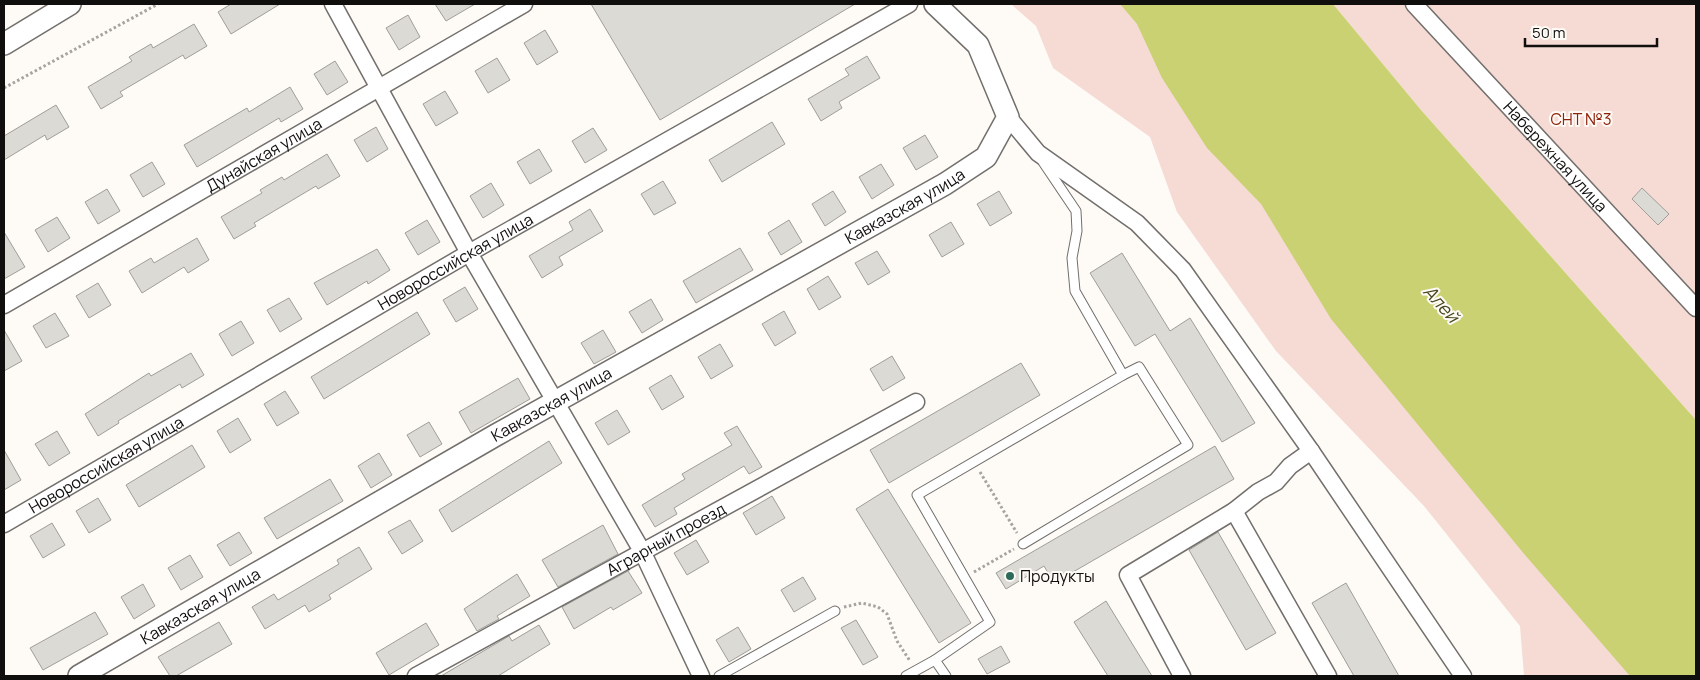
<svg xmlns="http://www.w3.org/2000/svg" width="1700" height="680" font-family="Manrope,sans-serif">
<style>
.green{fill:#f6dbd4}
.water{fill:#cad172}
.building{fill:#dbdad5;stroke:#9f9e99}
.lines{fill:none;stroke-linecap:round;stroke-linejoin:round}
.service-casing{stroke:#726f6c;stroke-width:11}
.minor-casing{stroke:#726f6c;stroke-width:19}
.tertiary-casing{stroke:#726f6c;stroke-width:24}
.path{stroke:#a6a3a0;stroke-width:3;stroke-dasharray:2.5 2.5;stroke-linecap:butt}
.service{stroke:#fff;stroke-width:9}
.minor{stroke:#fff;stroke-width:16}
.tertiary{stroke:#fff;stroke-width:21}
.poi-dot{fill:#2c6b59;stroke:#fefaf6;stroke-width:2}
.labels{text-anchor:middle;stroke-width:4;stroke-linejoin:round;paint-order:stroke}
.park-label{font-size:16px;fill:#90230b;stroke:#fefaf6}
.street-label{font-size:16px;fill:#100f0d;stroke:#fefaf6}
.poi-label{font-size:16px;fill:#100f0d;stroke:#fefaf6;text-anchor:start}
.water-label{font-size:18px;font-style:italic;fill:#464921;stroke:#fefaf6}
</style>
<rect width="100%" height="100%" fill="#fefaf6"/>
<g class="green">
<polygon points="1011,4 1132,4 1635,676 1524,676 1520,626 1424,506 1276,351 1177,212 1150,137 1053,68 1036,26"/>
<polygon points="1333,4 1696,4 1696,420 1421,110"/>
</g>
<polygon class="water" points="1120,4 1333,4 1421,110 1696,420 1696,676 1630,676 1525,555 1331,319 1261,204 1207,148 1162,78 1137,24"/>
<g class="building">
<polygon points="231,4 280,4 231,34 218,12"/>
<polygon points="435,4 475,4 446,21"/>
<polygon points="591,4 855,4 660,120"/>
<polygon points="408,15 420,37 399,50 386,28"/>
<polygon points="194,24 207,46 185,59 183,55 120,92 123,96 101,109 88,87 132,61 129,57 151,44 153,48"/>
<polygon points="545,30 558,52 537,65 524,43"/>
<polygon points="867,56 880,78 839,102 842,108 821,121 808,99 849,75 845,69"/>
<polygon points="497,58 510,80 488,93 475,71"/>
<polygon points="335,61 348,82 327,95 314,74"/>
<polygon points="290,87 303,109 281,122 279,118 197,167 184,145 247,108 249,112"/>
<polygon points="445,91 458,113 436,126 423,104"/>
<polygon points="56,105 69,127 47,140 45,135 4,160 4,136"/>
<polygon points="772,122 785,144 722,182 709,160"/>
<polygon points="376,127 388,149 367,162 354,140"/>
<polygon points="593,128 607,150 585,163 572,141"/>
<polygon points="925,135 938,157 916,170 903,148"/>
<polygon points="539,149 552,171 530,184 517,162"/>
<polygon points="327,154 340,176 318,189 316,186 254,223 256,226 234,239 221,217 262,193 260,190 282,177 284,180"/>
<polygon points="152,162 165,184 143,197 130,175"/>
<polygon points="881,164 894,185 872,199 859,177"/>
<polygon points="663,181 676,203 654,215 641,194"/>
<polygon points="491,183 504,205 483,218 470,196"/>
<polygon points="1642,188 1669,214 1658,225 1632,199"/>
<polygon points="107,189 120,211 98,224 85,202"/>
<polygon points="833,191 846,212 825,226 812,204"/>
<polygon points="999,191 1012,213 990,226 977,204"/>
<polygon points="590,209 603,231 559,257 563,265 542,278 529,256 573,230 569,222"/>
<polygon points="57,217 70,238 48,252 35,230"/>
<polygon points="427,220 440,242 418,255 405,233"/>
<polygon points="789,220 802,242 781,255 768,233"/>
<polygon points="951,222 964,244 942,257 929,235"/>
<polygon points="4,232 25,267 4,279"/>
<polygon points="197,238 209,260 188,273 184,267 142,293 129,271 151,258 154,263"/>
<polygon points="740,248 753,270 696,303 683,281"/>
<polygon points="377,249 390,270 368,284 367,281 327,305 314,283"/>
<polygon points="877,251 890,272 868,285 855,263"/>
<polygon points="1122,253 1170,331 1190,318 1255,423 1222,442 1155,334 1135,346 1090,273"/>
<polygon points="828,276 841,297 819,310 807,289"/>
<polygon points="98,283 111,305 89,318 76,296"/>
<polygon points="465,287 478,309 456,322 443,300"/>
<polygon points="289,298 302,319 280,332 267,310"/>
<polygon points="651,299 663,320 642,333 629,312"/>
<polygon points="784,311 796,333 775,346 762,324"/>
<polygon points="417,312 430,334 324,399 311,377"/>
<polygon points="55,313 69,336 46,348 33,326"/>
<polygon points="241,321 254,343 232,356 219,334"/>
<polygon points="4,330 22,361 4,371"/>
<polygon points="603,330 616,352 594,364 581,343"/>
<polygon points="720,344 733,366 711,379 698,357"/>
<polygon points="191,353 204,375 182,388 180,384 118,421 119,423 98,436 85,414 149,373 151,376"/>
<polygon points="892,356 905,378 883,391 870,369"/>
<polygon points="1021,363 1040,395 889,483 870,450"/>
<polygon points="671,375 684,397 662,410 649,388"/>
<polygon points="518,378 530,399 471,433 459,412"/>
<polygon points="285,391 299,413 277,426 264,404"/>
<polygon points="617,410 630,432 608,445 595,423"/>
<polygon points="238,418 251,440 230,453 217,431"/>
<polygon points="429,422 442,444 420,457 407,435"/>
<polygon points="737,426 762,467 749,474 744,466 674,508 677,514 655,527 642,505 685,479 682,474 732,445 724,433"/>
<polygon points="57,431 70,453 49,466 35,444"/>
<polygon points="549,441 562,463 452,532 439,510"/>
<polygon points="192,445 205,467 139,507 126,485"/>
<polygon points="1215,446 1234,479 1054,583 1044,566 1006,589 996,573"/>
<polygon points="4,450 21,480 4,490"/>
<polygon points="379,453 392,475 371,488 358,466"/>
<polygon points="330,479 343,501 277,539 264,518"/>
<polygon points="888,489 971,623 939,643 856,509"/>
<polygon points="772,496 785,518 756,535 743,513"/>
<polygon points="98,498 111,520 89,533 76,511"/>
<polygon points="410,520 423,541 402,554 388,532"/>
<polygon points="52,523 65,545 43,558 30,536"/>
<polygon points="603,525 618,554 558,587 542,560"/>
<polygon points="239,532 252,553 230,566 217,545"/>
<polygon points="1218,532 1276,633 1246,650 1189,550"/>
<polygon points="696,540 709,562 687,575 674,553"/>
<polygon points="359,547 372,569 329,595 331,599 309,612 305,605 265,629 252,607 274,594 278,600 339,564 337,560"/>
<polygon points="190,555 203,577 181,590 168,568"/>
<polygon points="628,571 642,593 613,610 611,607 574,629 562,607"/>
<polygon points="517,574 530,596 497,616 499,619 477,631 464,609"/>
<polygon points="803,577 816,599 794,612 781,590"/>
<polygon points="1346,583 1399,676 1354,676 1312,603"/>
<polygon points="143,584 155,606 134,619 121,597"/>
<polygon points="1106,601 1152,676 1108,676 1074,622"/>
<polygon points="95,612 108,634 43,670 30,648"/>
<polygon points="856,620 878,657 863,665 841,628"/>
<polygon points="219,622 232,644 176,676 170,676 158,657"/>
<polygon points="426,623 439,645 389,675 376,653"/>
<polygon points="539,625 550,644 498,676 441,676 509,636 512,641"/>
<polygon points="738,627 751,649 729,662 716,640"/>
<polygon points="1001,646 1010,662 987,674 978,659"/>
</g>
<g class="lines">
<g class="service-casing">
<g id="service">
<polyline points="1023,544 1188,445 1139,367 1123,375"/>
<polyline points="719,676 835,611"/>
<polyline points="906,676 935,660"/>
<polyline points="946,676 935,660 990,622 917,495 1123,375 1075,291 1072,258 1077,231 1076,211 1043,162"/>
</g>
</g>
<g class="minor-casing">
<g id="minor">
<polyline points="333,4 469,253 642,551 701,676"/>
<path id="s1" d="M 1414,4 L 1696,308"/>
<polyline points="1008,117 1038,153 1137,223 1183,270 1311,451 1463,676"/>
<path id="s2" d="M 4,305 L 524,4"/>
<polyline points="1234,511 1328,676"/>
<path id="s3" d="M 4,524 L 469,253 L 909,4"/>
<path id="s4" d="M 416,676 L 916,402"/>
<polyline points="1182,676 1128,575 1234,511 1258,492 1276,482 1290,466 1311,451"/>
</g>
</g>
<g class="tertiary-casing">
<g id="tertiary">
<polyline points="4,44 70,4"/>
<path id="s5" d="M 79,676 L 496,435 L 945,184 L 986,157 L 1008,117 L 978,45 L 935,4"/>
</g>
</g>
<g class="path">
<polyline points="4,88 158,4"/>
<polyline points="980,472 1017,533"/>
<polyline points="974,572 1014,549"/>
<polyline points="844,607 862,603 878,607 887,614 897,641 910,661"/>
</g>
<use href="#service" class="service"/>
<use href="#minor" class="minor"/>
<use href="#tertiary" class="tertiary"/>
</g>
<circle class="poi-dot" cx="1010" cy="576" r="5"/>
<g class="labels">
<g class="park-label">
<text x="1581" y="125">СНТ №3</text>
</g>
<g class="street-label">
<text dy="6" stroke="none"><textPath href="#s2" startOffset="300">Дунайская улица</textPath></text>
<text dy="6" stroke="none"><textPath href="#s1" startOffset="208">Набережная улица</textPath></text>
<text dy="6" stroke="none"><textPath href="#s5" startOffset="950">Кавказская улица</textPath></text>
<text dy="6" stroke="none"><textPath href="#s3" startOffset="522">Новороссийская улица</textPath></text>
<text dy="6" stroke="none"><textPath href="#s5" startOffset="545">Кавказская улица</textPath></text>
<text dy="6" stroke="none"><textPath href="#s3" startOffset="118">Новороссийская улица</textPath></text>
<text dy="6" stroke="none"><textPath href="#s4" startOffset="285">Аграрный проезд</textPath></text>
<text dy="6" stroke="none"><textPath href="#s5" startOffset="140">Кавказская улица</textPath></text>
</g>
<g class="poi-label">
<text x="1020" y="582">Продукты</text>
</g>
<g class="water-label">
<text transform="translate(1441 304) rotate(48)" y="6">Алей</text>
</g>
</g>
<rect width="1700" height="680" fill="none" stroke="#100f0d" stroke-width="10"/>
<path d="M1525 38v8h132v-8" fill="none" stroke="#100f0d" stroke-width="2.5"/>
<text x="1532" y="38" font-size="15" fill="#100f0d" stroke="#fefaf6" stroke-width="4" paint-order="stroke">50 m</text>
</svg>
